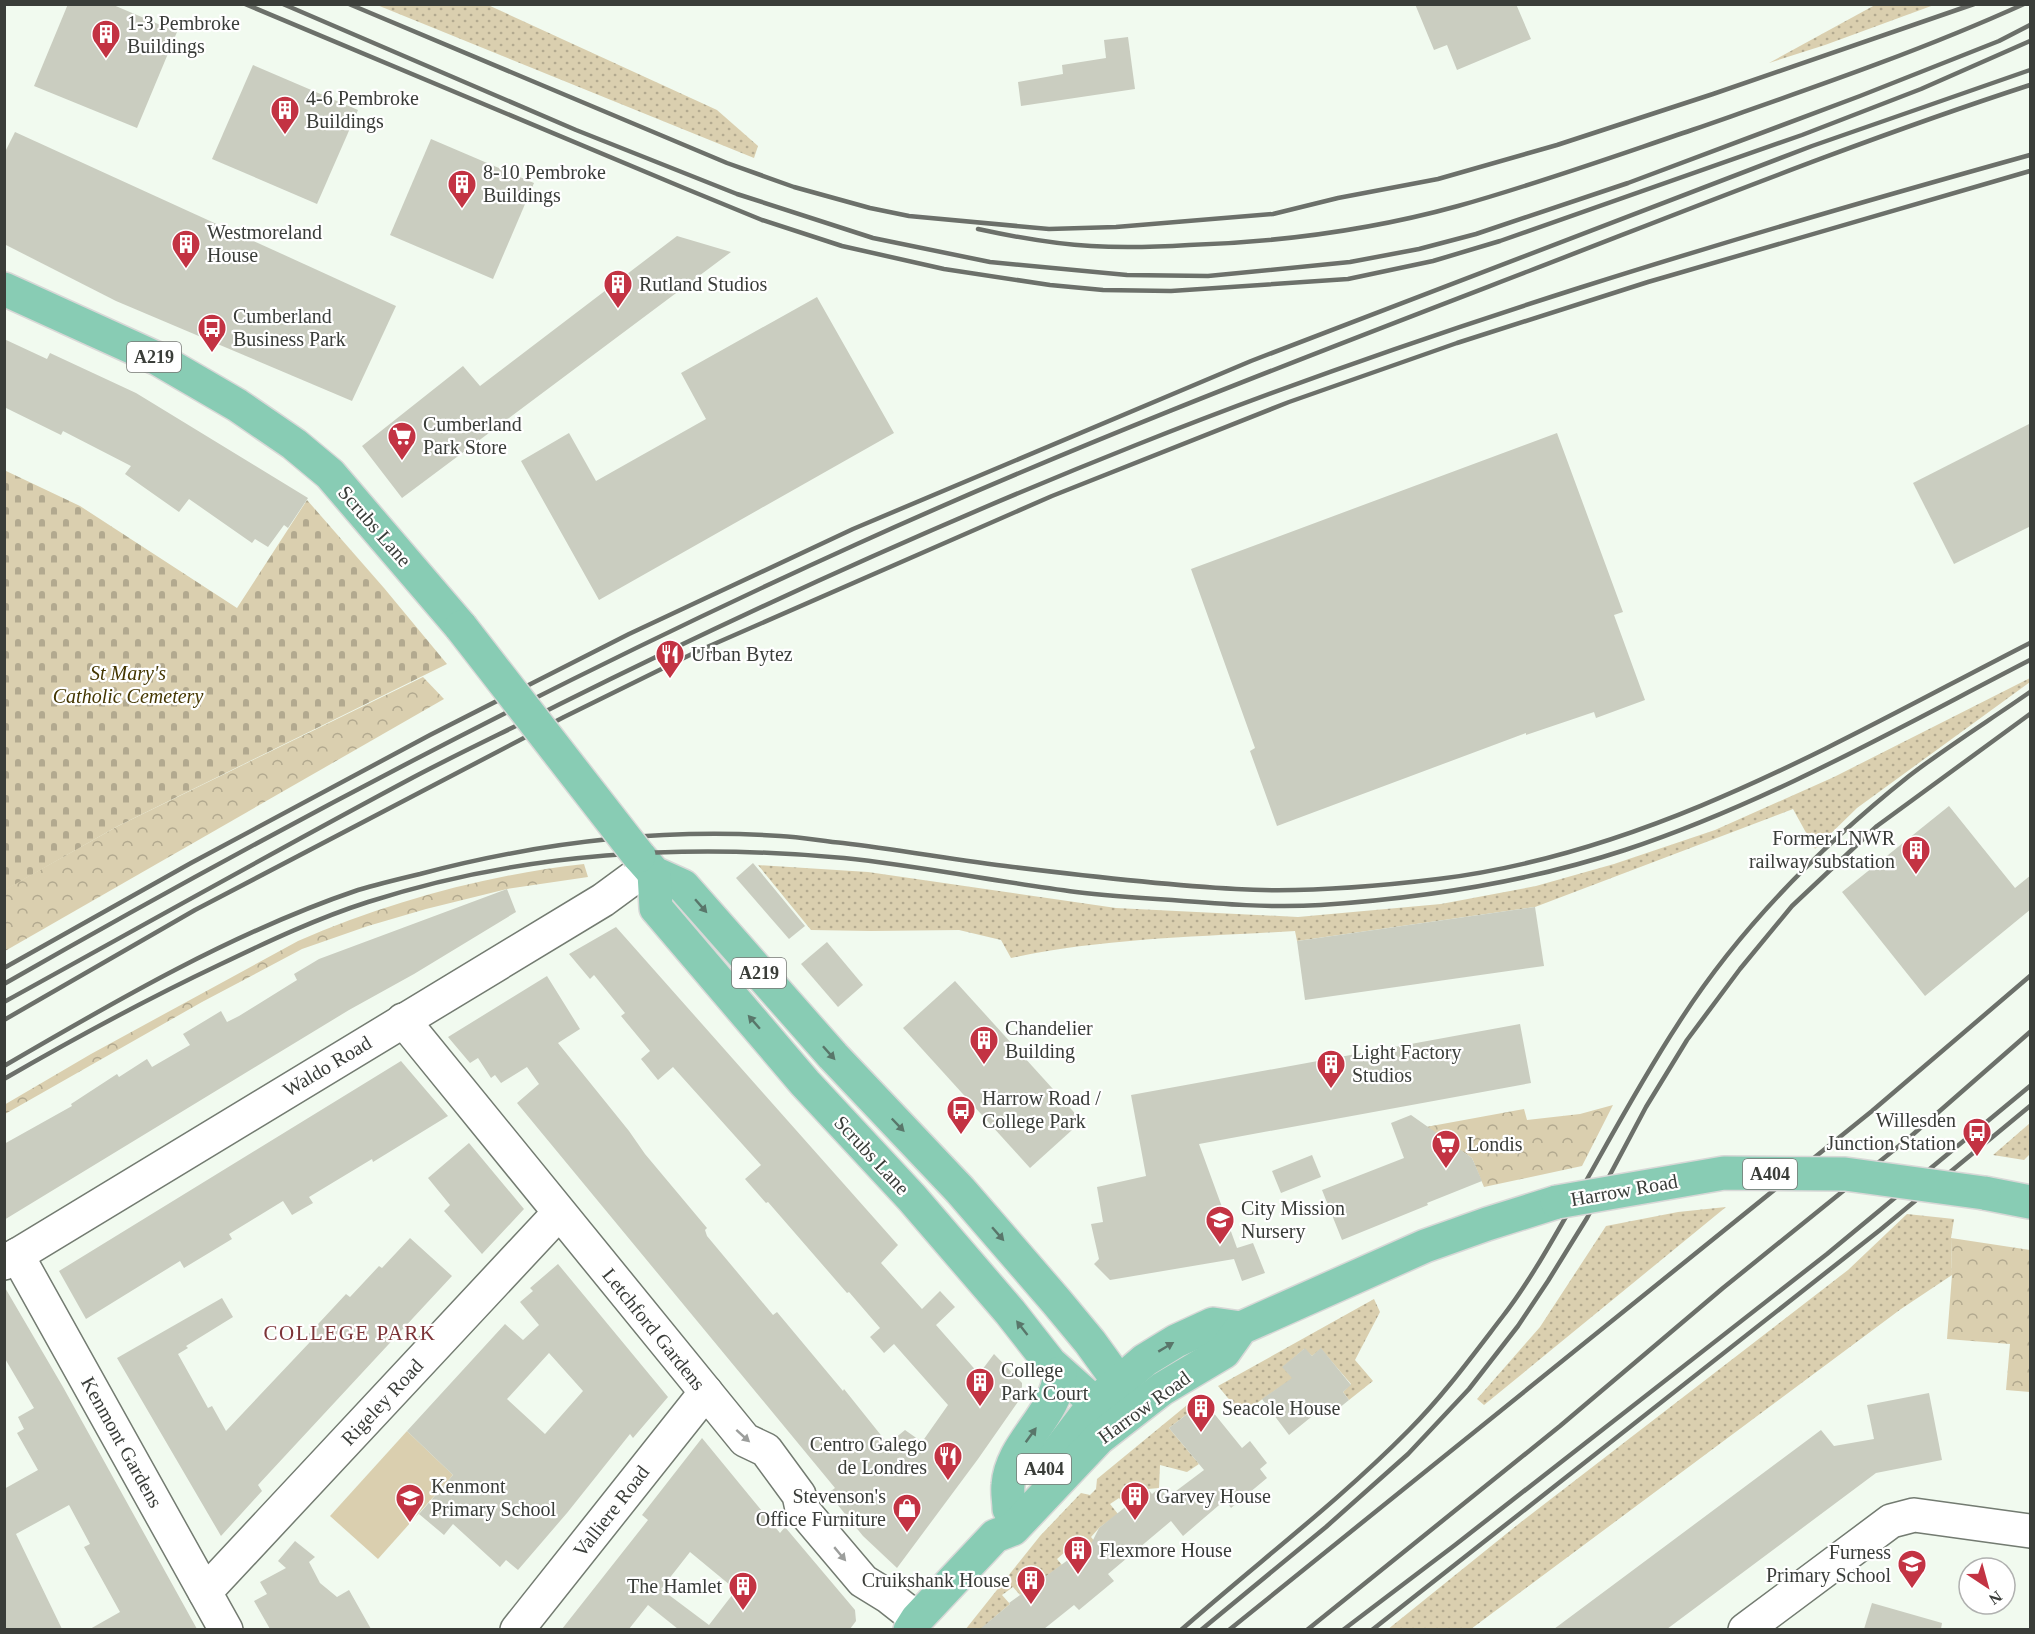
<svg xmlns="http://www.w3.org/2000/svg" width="2035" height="1634" font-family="Georgia,serif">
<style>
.grass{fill:url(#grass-dots)}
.forest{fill:url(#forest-crowns)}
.cemetery{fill:url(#cemetery-stones)}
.pitch{fill:#dacfaf}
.building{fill:#cacdc0;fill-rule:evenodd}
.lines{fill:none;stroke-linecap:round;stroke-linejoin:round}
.street-casing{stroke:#737b71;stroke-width:36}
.secondary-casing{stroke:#737b71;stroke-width:36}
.primary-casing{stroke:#d8d8d7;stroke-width:36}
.street{stroke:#fff;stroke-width:33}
.secondary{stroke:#fff;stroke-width:33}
.primary{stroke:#88ccb4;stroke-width:33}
.rail{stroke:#6c706a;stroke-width:4.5}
.primary-bridge-casing{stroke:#d8d8d7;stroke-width:36;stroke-linecap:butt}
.primary-bridge{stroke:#88ccb4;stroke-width:33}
.oneway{fill:#59766a}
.oneway2{fill:#9c9e9c}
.labels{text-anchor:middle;stroke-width:4.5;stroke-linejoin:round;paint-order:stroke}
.shield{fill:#fff;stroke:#757774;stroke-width:1.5}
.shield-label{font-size:18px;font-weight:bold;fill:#3a3d39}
.poi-label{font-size:20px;fill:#3a3d39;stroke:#fff;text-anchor:start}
.street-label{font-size:20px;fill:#3a3d39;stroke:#fff}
.park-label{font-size:20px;font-style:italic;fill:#443600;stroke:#fff}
.neighbourhood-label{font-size:21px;letter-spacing:1.5px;fill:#7c3437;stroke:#fff}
</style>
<defs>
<pattern id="grass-dots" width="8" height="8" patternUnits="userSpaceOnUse" patternTransform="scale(1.5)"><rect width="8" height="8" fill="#dacfaf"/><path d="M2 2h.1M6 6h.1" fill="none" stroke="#b2a98f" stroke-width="1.8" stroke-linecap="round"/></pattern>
<pattern id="forest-crowns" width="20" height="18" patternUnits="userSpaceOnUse" patternTransform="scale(1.5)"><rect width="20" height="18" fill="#dacfaf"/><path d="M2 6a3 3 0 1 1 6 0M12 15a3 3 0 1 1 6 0" fill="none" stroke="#b2a98f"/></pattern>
<pattern id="cemetery-stones" width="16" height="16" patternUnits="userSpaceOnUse" patternTransform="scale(1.5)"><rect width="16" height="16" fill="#dacfaf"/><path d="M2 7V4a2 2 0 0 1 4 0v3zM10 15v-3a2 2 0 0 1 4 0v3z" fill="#b2a98f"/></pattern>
</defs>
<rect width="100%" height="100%" fill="#f1faef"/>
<g class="grass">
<polygon points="377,5 488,5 717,110 758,146 754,158"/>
<polygon points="1875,5 1934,5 1825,45 1769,63"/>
<path d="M 2030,678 L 2030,682 L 1857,808 L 1815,849 L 1793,809 L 1535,907 L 1297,941 L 1295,931 C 1200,937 1104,938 1011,958 L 1001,940 L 959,930 L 871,931 L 811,930 L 758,865 L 868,872 L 1116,908 L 1298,917 L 1441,904 L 1536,886 L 1614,864 L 1715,830 L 1834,777 Z"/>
<polygon points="2030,1123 2030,1154 2024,1160 1993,1155"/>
<polygon points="1726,1207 1484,1405 1477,1399 1540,1327 1606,1226 1678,1212"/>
<polygon points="1907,1214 1954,1219 1951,1238 1952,1275 1901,1309 1471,1629 1387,1630 1516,1526 1848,1270"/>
<polygon points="1374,1299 1380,1312 1355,1360 1373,1381 1349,1400 1343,1392 1351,1384 1321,1349 1312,1356 1304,1349 1283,1367 1301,1388 1291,1396 1280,1387 1241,1414 1218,1386"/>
<polygon points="1198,1396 1204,1401 1169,1428 1199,1464 1187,1472 1160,1465 1159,1488 1148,1489 1127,1507 1119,1498 1110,1504 1118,1514 1099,1528 1091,1537 1096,1543 1075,1560 1066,1551 1057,1559 1062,1565 1020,1595 1013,1587 1002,1595 1010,1604 990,1621 996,1629 965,1630 1040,1536 1081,1493 1090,1495 1096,1489 1097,1479"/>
</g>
<g class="forest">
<polygon points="423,677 444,699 5,951 4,890 118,826"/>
<path d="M 584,864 L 588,877 L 507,889 L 426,909 L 368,926 L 302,949 L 202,1002 L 5,1114 L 4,1105 L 91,1054 L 298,941 C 388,902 486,875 584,864 Z"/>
<polygon points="1613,1105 1582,1166 1484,1187 1472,1158 1426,1127 1524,1109 1527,1120 1580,1114"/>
<polygon points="1951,1238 2030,1250 2030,1392 2006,1390 2010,1344 1947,1339 1952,1275"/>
</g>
<polygon class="cemetery" points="4,470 80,506 237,608 307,500 384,588 447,664 118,826 5,890"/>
<polygon class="pitch" points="407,1431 453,1475 378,1559 330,1516"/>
<g class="building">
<polygon points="68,4 111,4 177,32 137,128 34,86"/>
<polygon points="1415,4 1516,4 1531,39 1457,70 1447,45 1434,50"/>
<polygon points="1128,37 1135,89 1021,106 1018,82 1063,74 1062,65 1106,58 1104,40"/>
<polygon points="253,65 358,110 317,204 212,159"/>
<polygon points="15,132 396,306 352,401 116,301 4,244 4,154"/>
<polygon points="431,139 534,183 493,279 390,235"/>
<polygon points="677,236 731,252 402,498 362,446 463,366 480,386"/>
<polygon points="817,297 894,433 599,600 521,461 569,433 596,481 706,419 681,373"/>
<polygon points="4,339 47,359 50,353 136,393 308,498 288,528 284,525 268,547 255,539 252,543 189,499 179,512 125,474 131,466 63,431 61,435 4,407"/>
<polygon points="2031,423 2031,526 1954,564 1913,483"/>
<polygon points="1557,433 1623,612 1614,615 1645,700 1596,718 1594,712 1526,735 1526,733 1277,826 1250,751 1255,748 1191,569"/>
<polygon points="1949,806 2015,888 2031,875 2031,909 1925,996 1842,892"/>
<polygon points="753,863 805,926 789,939 736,878"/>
<polygon points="507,889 516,912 414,974 349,1010 4,1220 4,1144 72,1106 71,1104 117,1074 119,1077 147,1059 152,1067 190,1045 183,1034 221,1011 227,1022 239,1016 297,980 294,974 319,959"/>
<polygon points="1535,907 1544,966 1305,1000 1297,941"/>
<polygon points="616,927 898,1245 881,1263 922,1309 940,1291 955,1307 936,1325 979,1374 994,1354 1022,1383 1022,1396 978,1459 897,1568 863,1536 828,1493 835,1488 517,1103 539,1084 527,1067 501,1083 495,1075 491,1078 478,1058 470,1063 448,1037 547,976 580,1029 558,1043 629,1131 645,1154 707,1228 705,1230 707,1236 773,1315 777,1312 843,1391 844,1389 888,1444 905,1430 922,1442 948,1405 894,1344 884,1353 870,1337 880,1328 849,1292 847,1293 768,1202 766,1203 745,1179 761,1165 673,1067 658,1080 641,1059 650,1051 621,1016 625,1013 594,975 590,979 569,954"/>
<polygon points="827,942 863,985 838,1007 801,964"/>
<polygon points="955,981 1082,1121 1030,1168 903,1028"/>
<polygon points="1520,1024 1531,1083 1199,1144 1237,1248 1253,1243 1265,1273 1242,1281 1234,1259 1110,1280 1094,1264 1099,1259 1091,1224 1103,1222 1097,1187 1146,1176 1131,1095"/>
<polygon points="401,1061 448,1116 373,1162 372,1159 309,1197 313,1203 292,1215 283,1201 229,1234 232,1239 184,1268 180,1261 86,1319 59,1271"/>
<polygon points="1411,1115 1472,1158 1482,1181 1427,1203 1428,1205 1342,1240 1322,1190 1404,1158 1391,1123"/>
<polygon points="469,1143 524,1209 482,1254 444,1211 450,1205 428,1178"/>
<polygon points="1312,1155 1321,1177 1281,1193 1272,1171"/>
<polygon points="410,1238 452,1276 258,1485 262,1491 221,1536 117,1358 222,1298 233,1317 186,1346 188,1348 178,1354 208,1408 212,1406 226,1431 310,1342 306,1337 346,1294 350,1297 379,1266 382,1268"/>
<path d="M 558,1264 L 668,1397 L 633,1438 L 630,1434 L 567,1513 L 518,1570 L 506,1560 L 500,1567 L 453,1524 L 444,1535 L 419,1514 L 453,1475 L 407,1431 L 505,1324 L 523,1340 L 539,1325 L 520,1302 L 533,1291 L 530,1288 ZM 549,1353 L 583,1391 L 545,1434 L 507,1399 Z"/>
<polygon points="4,1286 63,1387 197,1629 90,1629 120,1612 84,1547 90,1544 69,1505 16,1534 62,1629 4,1629 4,1489 38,1470 17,1433 24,1429 18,1417 34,1408 4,1357"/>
<polygon points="1305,1348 1312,1356 1321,1348 1351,1385 1343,1392 1349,1400 1328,1417 1321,1409 1289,1435 1262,1399 1292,1378 1282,1367"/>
<polygon points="1929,1393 1942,1460 1876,1473 1667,1629 1554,1629 1821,1430 1834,1446 1874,1439 1867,1405"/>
<polygon points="1204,1401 1242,1448 1250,1441 1267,1463 1260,1469 1267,1478 1231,1508 1225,1500 1183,1536 1171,1521 1108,1574 1114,1581 1079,1610 1074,1605 1044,1629 980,1629 1010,1604 1009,1603 1072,1557 1080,1566 1099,1528 1148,1489 1152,1494 1159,1488 1168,1497 1204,1470 1169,1428"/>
<path d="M 702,1438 L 780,1533 L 785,1527 L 855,1610 L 856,1621 L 850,1629 L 678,1629 L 648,1605 L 629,1629 L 562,1629 L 648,1520 L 642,1515 ZM 690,1552 L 736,1590 L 709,1625 L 661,1589 Z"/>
<polygon points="295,1541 315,1557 309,1562 320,1583 337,1597 349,1590 371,1629 270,1629 254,1601 267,1594 260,1582 286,1568 278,1561"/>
<polygon points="1872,1603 1942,1623 1941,1629 1864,1629"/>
</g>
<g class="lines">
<g class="street-casing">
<g id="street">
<polyline points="403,1020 745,1440 766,1450 799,1495 802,1509 863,1581 889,1597 917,1619"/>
<polyline points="17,1255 226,1630"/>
<polyline points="4,1263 603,900 648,867"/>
<polyline points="205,1592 559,1213"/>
<polyline points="517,1630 706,1392"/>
</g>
</g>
<g class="secondary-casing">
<polyline id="secondary" points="1745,1630 1891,1521 1914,1515 2030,1531"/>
</g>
<g class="primary-casing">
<g id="primary">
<polyline points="4,289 158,359 237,405 294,444 330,474 461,627"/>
<polyline points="639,856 654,873 683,886 833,1056 960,1190 1056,1301 1090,1342 1137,1407"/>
<polyline points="654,873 656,908 805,1083 912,1198 1010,1312 1050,1363 1095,1403 1114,1425"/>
<polyline points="1984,1193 2030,1202"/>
<polyline points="1047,1466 1095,1403 1145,1360 1176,1341 1213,1324 1241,1328"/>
<path d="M 1009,1509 C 1009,1501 1007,1493 1008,1485 C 1011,1443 1056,1417 1060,1373"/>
<polyline points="910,1630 917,1619 995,1536 1013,1529 1099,1438 1162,1389 1224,1352 1241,1328 1425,1246 1487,1224 1557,1202"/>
</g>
</g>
<use href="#street" class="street"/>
<use href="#secondary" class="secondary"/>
<use href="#primary" class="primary"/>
<g class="rail">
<polyline points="245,4 684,188 762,220 842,246 944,269 1050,285 1103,290 1171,291 1348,279 1433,261 1500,241 1802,135 1921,89 2030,41"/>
<polyline points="283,4 576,130 737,194 873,238 990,262 1127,275 1208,276 1350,262 1419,249 1476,234 1628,183 1860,96 1999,41 2030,25"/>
<polyline points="349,4 727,163 794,187 870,208 909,216 1049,229 1116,227 1273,214 1338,198 1438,179 1557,145 1713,94 1974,4"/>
<path d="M 978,229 C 1015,237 1053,244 1091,246 C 1124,248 1156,247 1189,245 C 1280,242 1371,230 1458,206 C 1537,184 1615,156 1692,130 C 1803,91 1916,53 2024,4"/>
<polyline points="4,968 191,863 430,735 629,634 853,529 1251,361 1812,146 2030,70"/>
<path d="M 4,984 C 282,825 566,676 857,544 C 1077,444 1303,358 1529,271 C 1695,207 1861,140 2030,85"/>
<path d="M 4,1002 C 140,927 275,851 412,778 C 461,752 511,729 560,704 C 749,610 940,523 1136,445 C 1427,329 1728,239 2030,155"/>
<polyline points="4,1020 195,910 564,717 698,651 1052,496 1289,402 1457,343 1648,282 2030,171"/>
<path d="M 4,1066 C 117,1000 234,932 358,890 C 378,884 399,879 420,874 C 537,843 659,828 780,836 C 801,837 822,841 843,843 C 900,850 956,860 1013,867 C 1086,876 1162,885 1236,889 C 1303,893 1372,887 1438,879 C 1652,853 1842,739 2030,643"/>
<path d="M 4,1079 C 75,1038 147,999 221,964 C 269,941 318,918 368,902 C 522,852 683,843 844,858 C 921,866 998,882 1076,892 C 1108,896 1140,898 1172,900 C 1221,904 1271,908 1321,905 C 1423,898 1528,882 1625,850 C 1767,803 1898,728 2030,660"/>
<path d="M 1181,1630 C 1257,1563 1338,1502 1409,1430 C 1443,1396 1473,1355 1503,1316 C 1527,1285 1548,1248 1568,1213 C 1604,1150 1638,1085 1678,1024 C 1739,928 1820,847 1909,776 C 1948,746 1990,720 2030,692"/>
<polyline points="1201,1630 1326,1527 1408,1454 1469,1389 1518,1326 1548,1281 1587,1218 1646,1107 1687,1040 1740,969 1792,906 1877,826 2030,714"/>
<polyline points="1229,1630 1872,1111 2030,976"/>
<polyline points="1307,1630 1560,1426 1723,1288 1910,1137 2030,1032"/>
<polyline points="1343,1630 1455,1545 1827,1254 2030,1086"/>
<polyline points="1372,1630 1880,1230 2030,1106"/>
</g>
<g class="primary-bridge-casing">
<g id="primary-bridge">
<polyline points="461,627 639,856"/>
<polyline points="1557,1202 1724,1173 1845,1174 1984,1193"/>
</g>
</g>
<use href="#primary-bridge" class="primary-bridge"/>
</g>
<defs><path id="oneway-solid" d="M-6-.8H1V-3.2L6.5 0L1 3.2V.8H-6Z" transform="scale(1.5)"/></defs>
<g class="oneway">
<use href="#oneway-solid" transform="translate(701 906) rotate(49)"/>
<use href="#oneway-solid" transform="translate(754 1022) rotate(-131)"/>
<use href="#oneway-solid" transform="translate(829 1053) rotate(48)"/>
<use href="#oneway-solid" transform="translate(898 1125) rotate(46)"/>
<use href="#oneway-solid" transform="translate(998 1234) rotate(49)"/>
<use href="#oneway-solid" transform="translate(1022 1328) rotate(-128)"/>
<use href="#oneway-solid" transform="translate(1166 1347) rotate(-31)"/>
<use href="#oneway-solid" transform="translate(1031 1435) rotate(-54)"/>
</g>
<g class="oneway2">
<use href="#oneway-solid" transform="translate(743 1436) rotate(42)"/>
<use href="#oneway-solid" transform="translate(840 1554) rotate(50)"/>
</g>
<defs>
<g id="building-pin" transform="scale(1.5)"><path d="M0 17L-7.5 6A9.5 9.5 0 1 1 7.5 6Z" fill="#c33343" stroke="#fff"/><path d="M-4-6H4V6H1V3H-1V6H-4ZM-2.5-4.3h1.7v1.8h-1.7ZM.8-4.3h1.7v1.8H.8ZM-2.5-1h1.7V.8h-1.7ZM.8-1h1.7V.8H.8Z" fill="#fff"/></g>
<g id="bus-pin" transform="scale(1.5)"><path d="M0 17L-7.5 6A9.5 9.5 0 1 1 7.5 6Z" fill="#c33343" stroke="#fff"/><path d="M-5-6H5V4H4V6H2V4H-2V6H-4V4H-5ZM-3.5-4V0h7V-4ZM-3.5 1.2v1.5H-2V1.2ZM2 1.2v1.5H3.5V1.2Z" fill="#fff"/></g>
<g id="supermarket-pin" transform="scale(1.5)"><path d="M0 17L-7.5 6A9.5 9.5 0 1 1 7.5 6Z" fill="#c33343" stroke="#fff"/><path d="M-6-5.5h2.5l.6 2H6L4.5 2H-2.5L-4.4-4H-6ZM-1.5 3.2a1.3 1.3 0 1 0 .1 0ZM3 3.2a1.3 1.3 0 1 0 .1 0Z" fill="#fff"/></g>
<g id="restaurant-pin" transform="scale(1.5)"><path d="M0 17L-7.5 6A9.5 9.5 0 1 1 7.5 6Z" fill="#c33343" stroke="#fff"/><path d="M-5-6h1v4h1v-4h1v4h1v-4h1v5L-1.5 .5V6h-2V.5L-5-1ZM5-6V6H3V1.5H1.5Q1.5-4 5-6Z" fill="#fff"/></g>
<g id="school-pin" transform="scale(1.5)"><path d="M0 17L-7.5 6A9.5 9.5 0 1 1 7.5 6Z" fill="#c33343" stroke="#fff"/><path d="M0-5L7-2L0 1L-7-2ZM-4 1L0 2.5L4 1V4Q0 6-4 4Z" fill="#fff"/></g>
<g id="shop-pin" transform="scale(1.5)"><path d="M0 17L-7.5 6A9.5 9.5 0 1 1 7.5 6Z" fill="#c33343" stroke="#fff"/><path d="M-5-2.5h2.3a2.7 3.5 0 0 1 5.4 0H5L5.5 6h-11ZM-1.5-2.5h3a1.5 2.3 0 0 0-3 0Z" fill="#fff"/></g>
</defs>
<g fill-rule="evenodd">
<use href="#building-pin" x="106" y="34"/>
<use href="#building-pin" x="285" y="110"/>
<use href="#building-pin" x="462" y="184"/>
<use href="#building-pin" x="186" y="244"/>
<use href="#building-pin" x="618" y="284"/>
<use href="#bus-pin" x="212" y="328"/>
<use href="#supermarket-pin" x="402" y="436"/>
<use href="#restaurant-pin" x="670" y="654"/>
<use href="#building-pin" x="1916" y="850"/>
<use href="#building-pin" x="984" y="1040"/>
<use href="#building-pin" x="1331" y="1064"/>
<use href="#bus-pin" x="961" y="1110"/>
<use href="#bus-pin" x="1977" y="1132"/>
<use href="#supermarket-pin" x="1446" y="1144"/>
<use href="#school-pin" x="1220" y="1220"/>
<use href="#building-pin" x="980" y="1382"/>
<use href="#building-pin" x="1201" y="1408"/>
<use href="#restaurant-pin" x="948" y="1456"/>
<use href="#building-pin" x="1135" y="1496"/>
<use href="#school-pin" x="410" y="1498"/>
<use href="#shop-pin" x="907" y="1508"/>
<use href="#building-pin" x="1078" y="1550"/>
<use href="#school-pin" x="1912" y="1564"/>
<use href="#building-pin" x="1031" y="1580"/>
<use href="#building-pin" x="743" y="1586"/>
</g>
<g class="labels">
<g class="shield">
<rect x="127" y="342" width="54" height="30" rx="4.5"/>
<rect x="732" y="958" width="54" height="30" rx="4.5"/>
<rect x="1743" y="1159" width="54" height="30" rx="4.5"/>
<rect x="1017" y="1454" width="54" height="30" rx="4.5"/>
</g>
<g class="shield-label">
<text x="154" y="363">A219</text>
<text x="759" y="979">A219</text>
<text x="1770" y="1180">A404</text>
<text x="1044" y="1475">A404</text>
</g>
<g class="poi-label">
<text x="127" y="30">1-3 Pembroke<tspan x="127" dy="23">Buildings</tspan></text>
<text x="306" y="105">4-6 Pembroke<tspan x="306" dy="23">Buildings</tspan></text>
<text x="483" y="179">8-10 Pembroke<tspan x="483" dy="23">Buildings</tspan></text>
<text x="207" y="239">Westmoreland<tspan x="207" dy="23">House</tspan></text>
<text x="639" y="291">Rutland Studios</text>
<text x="233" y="323">Cumberland<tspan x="233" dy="23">Business Park</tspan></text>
<text x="423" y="431">Cumberland<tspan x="423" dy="23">Park Store</tspan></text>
<text x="691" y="661">Urban Bytez</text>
<text x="1895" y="845" text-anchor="end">Former LNWR<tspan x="1895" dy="23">railway substation</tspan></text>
<text x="1005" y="1035">Chandelier<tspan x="1005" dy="23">Building</tspan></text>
<text x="1352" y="1059">Light Factory<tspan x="1352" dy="23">Studios</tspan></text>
<text x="982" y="1105">Harrow Road /<tspan x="982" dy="23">College Park</tspan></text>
<text x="1956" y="1127" text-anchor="end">Willesden<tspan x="1956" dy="23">Junction Station</tspan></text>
<text x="1467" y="1151">Londis</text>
<text x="1241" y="1215">City Mission<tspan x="1241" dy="23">Nursery</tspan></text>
<text x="1001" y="1377">College<tspan x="1001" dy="23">Park Court</tspan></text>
<text x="1222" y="1415">Seacole House</text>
<text x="927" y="1451" text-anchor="end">Centro Galego<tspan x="927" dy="23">de Londres</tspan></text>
<text x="431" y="1493">Kenmont<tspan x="431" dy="23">Primary School</tspan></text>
<text x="886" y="1503" text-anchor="end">Stevenson's<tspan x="886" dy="23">Office Furniture</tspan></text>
<text x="1156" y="1503">Garvey House</text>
<text x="1099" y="1557">Flexmore House</text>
<text x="1891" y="1559" text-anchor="end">Furness<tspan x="1891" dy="23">Primary School</tspan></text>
<text x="1010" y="1587" text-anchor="end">Cruikshank House</text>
<text x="722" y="1593" text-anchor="end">The Hamlet</text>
</g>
<g class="street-label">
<text transform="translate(375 526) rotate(49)" y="7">Scrubs Lane</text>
<text transform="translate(327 1066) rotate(-31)" y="7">Waldo Road</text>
<text transform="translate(872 1155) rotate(47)" y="7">Scrubs Lane</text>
<text transform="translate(1624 1190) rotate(-10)" y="7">Harrow Road</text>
<text transform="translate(654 1329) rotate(51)" y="7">Letchford Gardens</text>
<text transform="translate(382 1402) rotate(-47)" y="7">Rigeley Road</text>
<text transform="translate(1144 1407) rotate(-36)" y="7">Harrow Road</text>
<text transform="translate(122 1442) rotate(61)" y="7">Kenmont Gardens</text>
<text transform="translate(611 1511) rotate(-52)" y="7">Valliere Road</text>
</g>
<g class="park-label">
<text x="128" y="680">St Mary's<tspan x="128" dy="23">Catholic Cemetery</tspan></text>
</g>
<g class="neighbourhood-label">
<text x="350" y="1340">COLLEGE PARK</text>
</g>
</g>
<rect width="2035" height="1634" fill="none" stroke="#3a3d39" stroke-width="12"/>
<g transform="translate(1987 1586) rotate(144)"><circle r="28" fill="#ffffff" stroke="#b0b1b0" stroke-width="1.5"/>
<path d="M0-4.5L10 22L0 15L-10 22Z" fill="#c33343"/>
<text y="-9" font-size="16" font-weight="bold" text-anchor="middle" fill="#3a3d39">N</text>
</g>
</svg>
